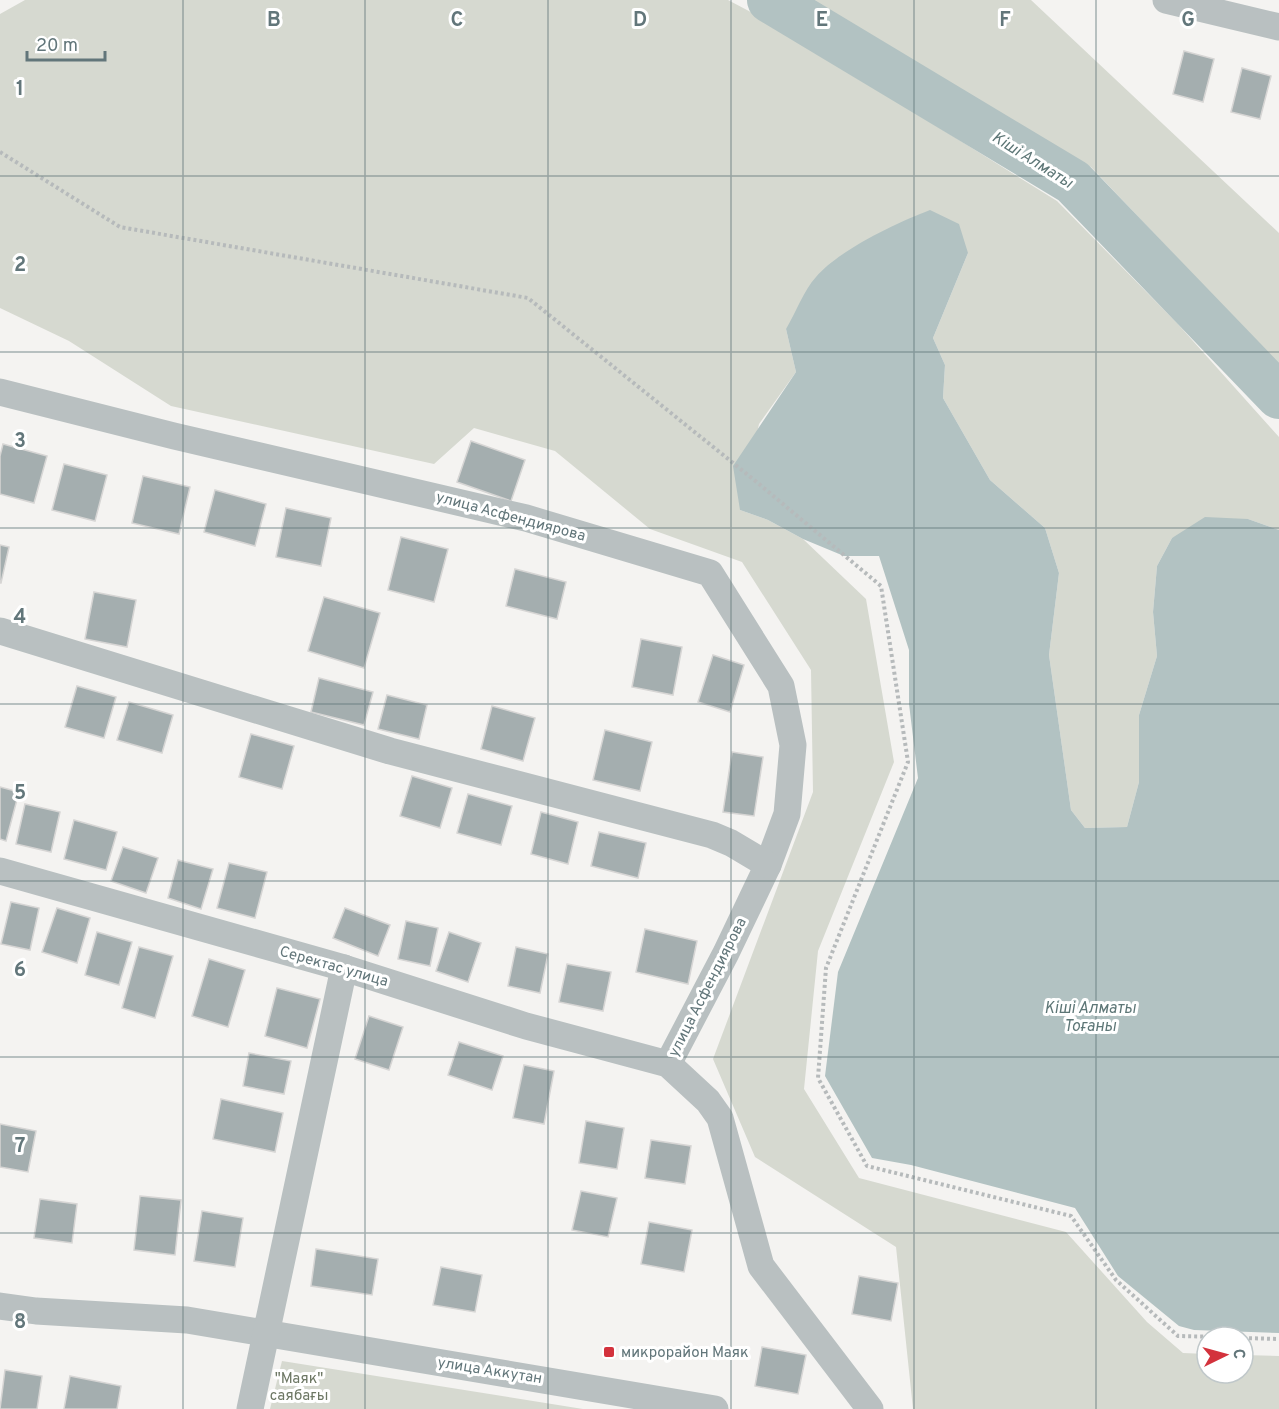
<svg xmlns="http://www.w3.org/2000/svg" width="1279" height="1409" font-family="Overpass,sans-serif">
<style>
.green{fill:#d6d9d0}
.water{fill:#b2c2c2}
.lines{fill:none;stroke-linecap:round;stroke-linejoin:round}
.river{stroke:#b2c2c2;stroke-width:46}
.building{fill:#a4aeaf;stroke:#d6d5d4;stroke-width:1.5}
.path{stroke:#b6babb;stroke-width:4;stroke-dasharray:3 3;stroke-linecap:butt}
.minor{stroke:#b9c0c1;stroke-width:27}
.grid{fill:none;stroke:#62767a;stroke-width:1.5;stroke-opacity:0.55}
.poi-dot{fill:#d3323c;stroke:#fff;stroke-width:2}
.labels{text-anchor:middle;stroke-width:6;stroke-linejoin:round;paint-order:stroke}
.street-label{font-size:15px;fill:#62767a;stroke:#fff}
.poi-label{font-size:15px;fill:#62767a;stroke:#fff;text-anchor:start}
.park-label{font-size:15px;fill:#6d7764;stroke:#fff}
.water-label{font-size:16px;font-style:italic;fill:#5d7676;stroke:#fff}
.grid-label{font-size:20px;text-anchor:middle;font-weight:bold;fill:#62767a;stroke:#fff;stroke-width:6;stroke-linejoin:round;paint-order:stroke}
</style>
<rect width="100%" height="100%" fill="#f4f3f1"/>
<g class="green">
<polygon points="25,0 728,0 768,21 1057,201 1176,322 1279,437 1279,530 1248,519 1172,538 1157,566 1153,612 1157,656 1139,715 1139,782 1127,827 1085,828 1071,810 1049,655 1059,573 1045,528 990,480 943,398 945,365 933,338 968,253 786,329 796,372 759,424 740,510 768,520 803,539 866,599 894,762 818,951 804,1089 859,1178 1066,1232 1147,1322 1183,1353 1207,1354 1207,1373 1243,1373 1243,1355 1279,1356 1279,1409 913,1409 896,1247 755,1157 713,1059 813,792 811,670 742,562 650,529 555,451 474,428 434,464 171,406 69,341 0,308 0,14"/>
<polygon points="808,0 1031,0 1279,233 1279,365 1091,167"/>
<polygon points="282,1361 583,1409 270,1409"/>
</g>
<path class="water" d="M 930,210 L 959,224 L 968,253 L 933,338 L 945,365 L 943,398 L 990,480 L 1045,528 L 1059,573 L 1049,655 L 1071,810 L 1085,828 L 1127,827 L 1139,782 L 1139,715 L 1157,656 L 1153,612 L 1157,566 L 1172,538 L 1205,517 L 1248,519 L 1279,530 L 1279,1333 L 1194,1330 L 1179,1326 L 1118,1276 L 1075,1208 L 911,1165 L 872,1158 L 825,1076 L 838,972 L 918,778 L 909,704 L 909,650 L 879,556 L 844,556 L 803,539 L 768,520 L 740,510 L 733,466 L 796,372 L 786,329 C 795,314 804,290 816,277 C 839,250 896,223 930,210 Z"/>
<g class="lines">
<polyline class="river" points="770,0 1073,182 1279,396"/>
</g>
<g class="building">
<polygon points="1184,51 1214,59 1203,102 1173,94"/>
<polygon points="1242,68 1271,76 1260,119 1231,112"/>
<polygon points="471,441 525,460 511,501 457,482"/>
<polygon points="3,444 47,456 34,503 0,494 0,456"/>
<polygon points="64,464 107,475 95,521 52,510"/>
<polygon points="143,476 190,487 179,534 132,523"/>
<polygon points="215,490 266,504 255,546 204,532"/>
<polygon points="286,508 331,518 321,566 276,557"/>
<polygon points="401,537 448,549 434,602 388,590"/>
<polygon points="0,545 9,547 1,583 0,583"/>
<polygon points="515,569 566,582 557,619 506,606"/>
<polygon points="94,592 136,600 127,647 85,639"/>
<polygon points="324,597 380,613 364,668 308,651"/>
<polygon points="641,639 682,647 673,695 632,687"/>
<polygon points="713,655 744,665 730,712 698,702"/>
<polygon points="319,678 373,692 364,725 311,712"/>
<polygon points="77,686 116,697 104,738 65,727"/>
<polygon points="387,695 427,705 419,739 378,729"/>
<polygon points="129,702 173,715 162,753 117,740"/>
<polygon points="492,706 535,718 523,761 481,749"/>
<polygon points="605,730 652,742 640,791 593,780"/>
<polygon points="251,734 294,746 282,789 239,777"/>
<polygon points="732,752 763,757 754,816 723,812"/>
<polygon points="412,776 452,788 440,828 400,816"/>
<polygon points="0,787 19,792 6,841 0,839"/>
<polygon points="468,794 512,806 501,845 457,833"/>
<polygon points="25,804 60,812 51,852 16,844"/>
<polygon points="541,812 578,822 568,864 531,854"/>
<polygon points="74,820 117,832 106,870 64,859"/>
<polygon points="599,832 646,843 638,878 591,866"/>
<polygon points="123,847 158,858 146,893 111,881"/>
<polygon points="178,860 213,869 201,909 168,898"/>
<polygon points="229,863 267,872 255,918 217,908"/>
<polygon points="11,902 39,908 30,950 1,944"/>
<polygon points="57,908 90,918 77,963 42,952"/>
<polygon points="345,908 390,925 378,956 333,938"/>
<polygon points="406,921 438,928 430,966 398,959"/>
<polygon points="645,929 697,941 688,984 636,972"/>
<polygon points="97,932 132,942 119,985 85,975"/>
<polygon points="449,932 481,943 468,982 436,971"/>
<polygon points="139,947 173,956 155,1018 122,1008"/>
<polygon points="516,947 548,954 540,993 508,986"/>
<polygon points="209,959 245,970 228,1027 192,1016"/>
<polygon points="567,964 611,972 603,1011 559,1002"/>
<polygon points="277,988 320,999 307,1048 265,1036"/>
<polygon points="369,1016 403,1027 389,1070 355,1059"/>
<polygon points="459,1042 503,1056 492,1090 448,1075"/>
<polygon points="249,1053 291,1061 284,1094 243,1086"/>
<polygon points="524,1065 554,1071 544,1124 513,1118"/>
<polygon points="221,1099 283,1113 275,1152 213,1139"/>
<polygon points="586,1121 624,1128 617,1169 579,1163"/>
<polygon points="0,1124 36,1131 28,1172 0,1167"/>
<polygon points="651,1140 691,1146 685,1184 645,1178"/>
<polygon points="581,1191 617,1198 608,1237 572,1230"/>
<polygon points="140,1196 181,1200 175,1255 134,1250"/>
<polygon points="40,1199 77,1204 72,1243 34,1238"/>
<polygon points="202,1211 243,1218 235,1267 194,1261"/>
<polygon points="649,1222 692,1230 684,1272 641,1264"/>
<polygon points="316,1249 378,1259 372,1295 311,1286"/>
<polygon points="441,1267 482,1275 475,1312 433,1305"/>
<polygon points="859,1276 898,1283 891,1321 852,1314"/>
<polygon points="762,1347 806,1355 798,1394 755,1386"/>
<polygon points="5,1370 42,1376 37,1409 0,1409"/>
<polygon points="70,1376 121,1386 117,1409 64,1409"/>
</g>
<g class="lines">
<g class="path">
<polyline points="0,152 120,227 528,298 753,479 881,586 908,762 826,968 818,1078 867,1166 1071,1216 1116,1280 1178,1336 1221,1337"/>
<polyline points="1243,1338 1279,1339"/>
</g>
<g class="minor">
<polyline points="1166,0 1279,27"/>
<polyline points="0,392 174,436 526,518 710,573 781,686 793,745 787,814 768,865 726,953 668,1064"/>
<polyline points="0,631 390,751 712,835 731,843 768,865"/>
<polyline points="0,871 344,968 526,1026 668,1064 708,1101 720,1118 761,1266 870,1409"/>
<polyline points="0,1306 36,1311 187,1320 715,1409"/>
<polyline points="250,1409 344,968"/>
</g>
</g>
<path class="grid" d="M 183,0 L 183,1409M 365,0 L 365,1409M 548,0 L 548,1409M 731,0 L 731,1409M 914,0 L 914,1409M 1096,0 L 1096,1409M 0,176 L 1279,176M 0,352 L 1279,352M 0,528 L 1279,528M 0,704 L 1279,704M 0,881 L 1279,881M 0,1057 L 1279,1057M 0,1233 L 1279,1233"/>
<rect class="poi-dot" x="603" y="1346" width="12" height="12" rx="3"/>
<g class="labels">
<g class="street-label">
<text transform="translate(511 516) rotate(15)" y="5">улица Асфендиярова</text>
<text transform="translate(334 966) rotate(16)" y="5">Серектас улица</text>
<text transform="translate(707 987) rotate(-63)" y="5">улица Асфендиярова</text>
<text transform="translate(490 1370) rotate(9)" y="5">улица Аккутан</text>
</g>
<g class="poi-label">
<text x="621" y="1357">микрорайон Маяк</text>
</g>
<g class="park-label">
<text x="299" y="1383">"Маяк"<tspan x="299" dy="17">саябағы</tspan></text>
</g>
<g class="water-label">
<text transform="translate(1033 159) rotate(32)" y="6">Кіші Алматы</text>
<text x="1090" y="1013">Кіші Алматы<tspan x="1090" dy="18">Тоғаны</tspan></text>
</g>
</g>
<g class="grid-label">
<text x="274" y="26">B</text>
<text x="457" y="26">C</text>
<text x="640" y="26">D</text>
<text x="822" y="26">E</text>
<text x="1005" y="26">F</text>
<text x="1188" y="26">G</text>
<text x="20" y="95">1</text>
<text x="20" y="271">2</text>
<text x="20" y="447">3</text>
<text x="20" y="623">4</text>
<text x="20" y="799">5</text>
<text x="20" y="976">6</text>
<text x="20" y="1152">7</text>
<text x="20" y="1328">8</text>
</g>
<g transform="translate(1225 1355) rotate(85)"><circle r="28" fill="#ffffff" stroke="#c0c8ca" stroke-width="1.5"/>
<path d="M0-4.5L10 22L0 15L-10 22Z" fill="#d3323c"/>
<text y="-9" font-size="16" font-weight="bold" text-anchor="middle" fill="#62767a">С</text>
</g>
<path d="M27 51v9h78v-9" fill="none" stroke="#62767a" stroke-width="3"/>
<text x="36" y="51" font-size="18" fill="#62767a" stroke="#ffffff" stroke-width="4.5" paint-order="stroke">20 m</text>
</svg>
